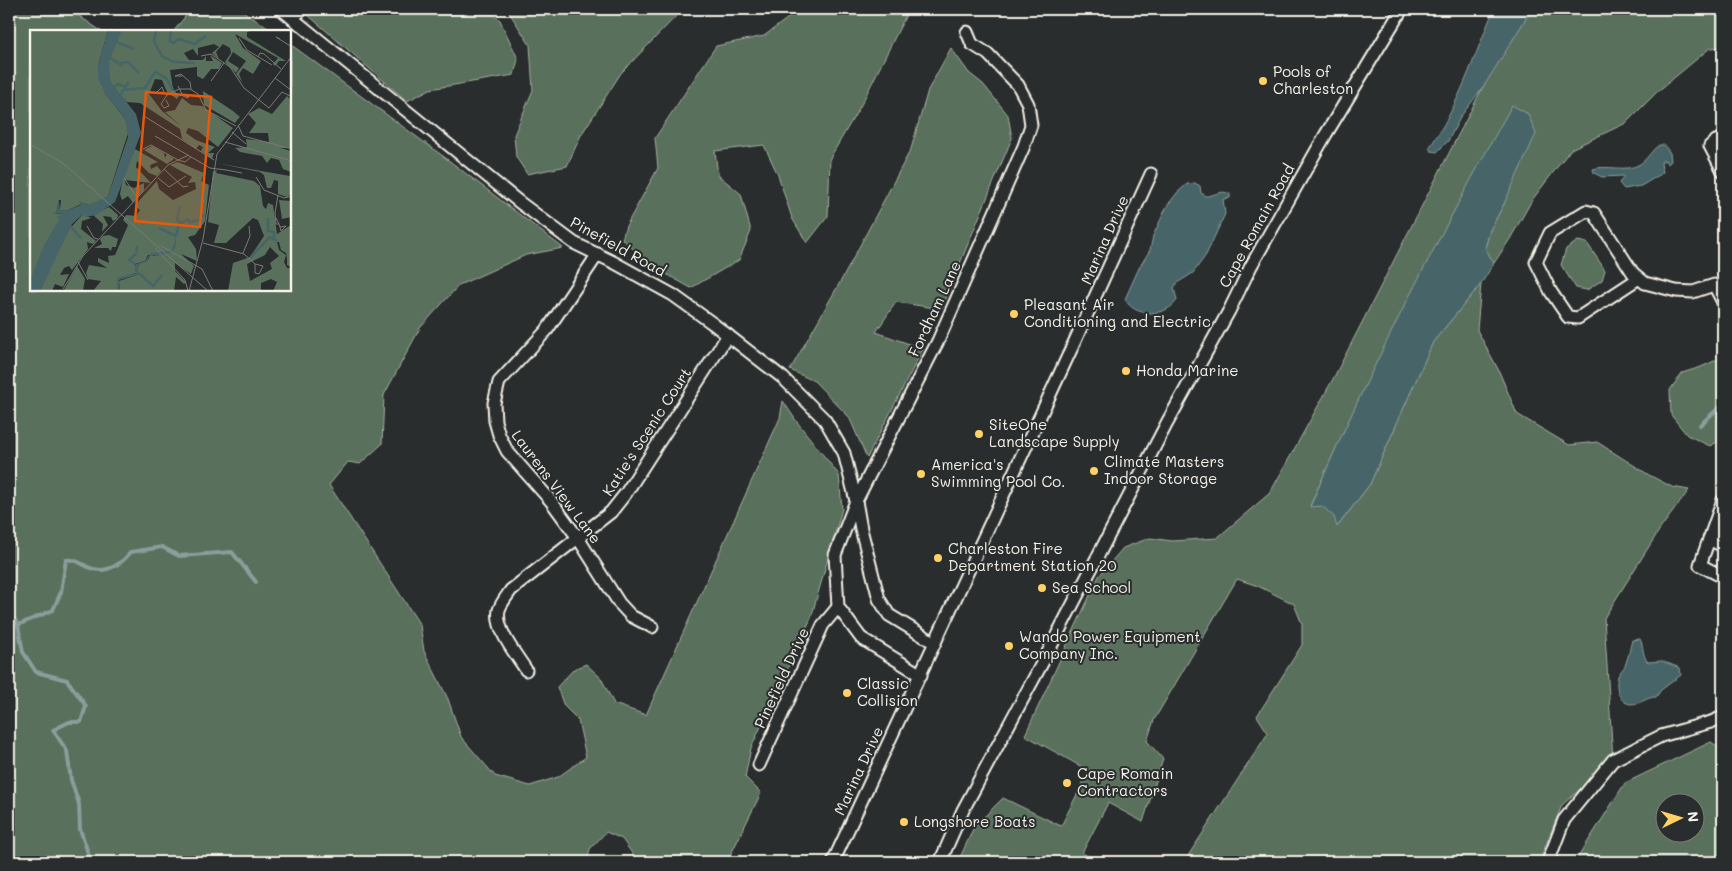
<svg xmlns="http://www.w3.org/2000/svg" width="1732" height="871" font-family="Mali,sans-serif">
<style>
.green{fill:#58705c;stroke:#a6b0a2;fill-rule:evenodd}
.water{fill:#476568;stroke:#8c9d9b}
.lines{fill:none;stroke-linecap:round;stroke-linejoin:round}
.stream{stroke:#8c9d9b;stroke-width:4}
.minor-casing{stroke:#f4f1e8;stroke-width:15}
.minor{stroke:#2a2d2e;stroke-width:11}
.poi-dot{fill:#ffd166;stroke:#2a2d2e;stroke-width:2}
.labels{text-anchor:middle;stroke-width:4;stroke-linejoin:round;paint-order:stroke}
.poi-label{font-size:15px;fill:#f4f1e8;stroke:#2a2d2e;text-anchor:start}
.street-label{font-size:15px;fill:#f4f1e8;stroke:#2a2d2e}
.inset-river{fill:none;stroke:#476568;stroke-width:2.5}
.inset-road{fill:none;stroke:#7b7b78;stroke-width:1}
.view{fill:#e8590c;fill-opacity:0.15;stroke:#e8590c;stroke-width:2.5}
.inset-edge{fill:none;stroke:#f4f1e8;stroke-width:2.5}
</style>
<rect width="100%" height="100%" fill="#2a2d2e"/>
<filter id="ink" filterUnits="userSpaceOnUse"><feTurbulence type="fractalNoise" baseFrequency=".02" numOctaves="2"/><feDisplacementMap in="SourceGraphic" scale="10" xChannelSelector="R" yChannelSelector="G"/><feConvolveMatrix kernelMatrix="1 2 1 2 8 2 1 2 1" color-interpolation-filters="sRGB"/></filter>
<g filter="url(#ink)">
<g class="green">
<polygon points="9,9 69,9 101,31 31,31 31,290 290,290 290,44 447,159 563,248 526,255 459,285 420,328 384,395 382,444 360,464 348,462 329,485 420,625 424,651 448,699 461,737 495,776 530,786 558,777 586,757 578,720 564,706 557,687 574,669 586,664 601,678 614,704 646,715 780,418 783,401 797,422 839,475 842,509 811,618 751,748 745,777 761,793 727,862 638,862 622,839 606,832 590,849 587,862 9,862"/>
<polygon points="191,9 240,9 272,31 174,31"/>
<polygon points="301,9 485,9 500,20 518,59 514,75 430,89 407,101"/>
<polygon points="507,9 683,9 621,73 581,135 567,166 527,174 516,157 514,135 533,90 530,45"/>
<polygon points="800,9 909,9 862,103 830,158 828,216 807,243 792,218 778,175 764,145 715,151 718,175 741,194 751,231 739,260 691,288 652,266 622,239 626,226 658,168 655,138 716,46 764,36"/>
<path d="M 1532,9 L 1723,9 L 1723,47 L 1710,48 L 1657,92 L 1626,123 L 1571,149 L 1532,200 L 1510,239 L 1494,263 L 1485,248 L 1490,230 L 1504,204 L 1528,114 L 1512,106 C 1439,236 1370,369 1310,506 L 1322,505 L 1334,517 L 1338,526 L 1370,484 L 1433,342 L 1481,284 L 1477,330 L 1498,369 L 1517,414 L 1569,445 L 1597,442 L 1649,475 L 1672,487 L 1689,490 L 1660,529 L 1604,618 L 1613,760 L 1562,805 L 1539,862 L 1184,862 L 1268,733 L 1257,716 L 1302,645 L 1302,624 L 1294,604 L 1258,586 L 1237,579 L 1154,720 L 1147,741 L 1163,759 L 1143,822 L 1108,803 L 1082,853 L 1100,862 L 958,862 L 974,827 L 1003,798 L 1061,826 L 1089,771 L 1025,735 L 1099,576 L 1123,548 L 1150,538 L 1172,541 L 1217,538 L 1270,493 L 1333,379 L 1486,81 Z"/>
<polygon points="951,48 969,73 983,84 1008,115 1012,138 941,309 896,302 876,332 923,349 867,458 849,417 814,381 790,370 847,270 911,149 928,90"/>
<polygon points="1578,241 1587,243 1605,270 1602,280 1587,290 1576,288 1561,265 1566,249"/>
<polygon points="1723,357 1723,439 1710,446 1687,435 1671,415 1670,390 1682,373 1701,367"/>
<path d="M 1711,742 L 1723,750 L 1723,862 L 1575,862 L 1625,783 ZM 1664,804 L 1694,804 L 1694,834 L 1664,834 Z"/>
</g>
<g class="water">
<path d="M 1494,9 L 1532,9 L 1484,86 L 1461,116 L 1448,141 L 1437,152 L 1431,151 L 1429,148 C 1459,106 1474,56 1494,9 Z"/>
<path d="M 1512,105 L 1528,114 L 1536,134 L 1504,204 L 1490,230 L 1485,248 L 1494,263 L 1481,284 L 1433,342 L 1370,484 L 1337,527 L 1334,517 L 1322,506 L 1310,507 C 1369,369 1439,236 1512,105 Z"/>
<path d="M 1659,145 L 1664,145 L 1670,153 L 1671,161 L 1668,164 L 1666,161 L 1662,161 L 1661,164 L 1663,172 L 1661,174 L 1641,186 L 1624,189 L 1619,183 L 1623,178 L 1623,176 L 1602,177 L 1594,173 L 1593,169 C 1607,164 1626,173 1640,164 C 1648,159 1651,150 1659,145 Z"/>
<path d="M 1195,183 L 1200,186 L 1201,193 L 1206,196 C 1214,196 1221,189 1230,194 L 1230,198 L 1223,199 L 1225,214 L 1206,255 L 1193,273 L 1177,283 L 1174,288 L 1177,300 C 1167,317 1134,318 1125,299 L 1139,268 L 1150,250 L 1153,236 L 1167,206 L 1177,193 L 1187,184 Z"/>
<path d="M 1640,639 C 1644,646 1642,656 1648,662 L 1662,661 L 1680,668 L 1681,675 L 1661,690 L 1656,697 C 1647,697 1641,704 1631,704 C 1618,703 1615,686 1618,676 C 1620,671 1625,668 1626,663 C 1629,655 1630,647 1632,640 Z"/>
</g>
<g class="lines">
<g class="stream">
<polyline points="1700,425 1723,404"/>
<polyline points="9,610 18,625 23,652 36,672 67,680 86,706 81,722 69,722 53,730 67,751 71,780 79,804 80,829 91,862"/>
<path d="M 18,625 L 53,610 L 61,592 L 66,560 C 76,559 79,563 88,567 C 105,575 120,565 131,552 L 162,547 L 179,556 L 232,552 L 256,582"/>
<polyline points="139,862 147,860 158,862"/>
</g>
<g class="minor-casing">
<g id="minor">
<polyline points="281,9 519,202 574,243 615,263 673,295 712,323 783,378 825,420 844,453 856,501 835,555 838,607 861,638 921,675"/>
<polyline points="292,18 303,9"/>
<polyline points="1723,138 1716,141 1710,146 1723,171"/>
<polyline points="598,254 547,330 499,382 494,403 495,421 499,435 507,451 551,501 578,538 619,603 631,616 652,627"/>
<polyline points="1639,278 1578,318 1568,317 1551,292 1536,262 1550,233 1586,211 1594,213 1633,273 1645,283 1676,291 1693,292 1714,285 1723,302"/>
<polyline points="1723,500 1700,565 1723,577"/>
<polyline points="1709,539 1723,546"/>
<polyline points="935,643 889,615 879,599 861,529 856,501 938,341 1010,178 1024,146 1031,125 1028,104 1018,85 988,54 972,44 967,32"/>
<path d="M 526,670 C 516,654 495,630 499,610 C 501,603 507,596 511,590 L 611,512 L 626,493 L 728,335"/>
<polyline points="759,765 823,625 838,607"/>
<polyline points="833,862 1074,343 1151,174"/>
<polyline points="940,862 963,810 1047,654 1167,423 1229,311 1251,266 1326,134 1402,9"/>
<polyline points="1548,862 1564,820 1613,760 1661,736 1711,722 1723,717"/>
</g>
</g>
<use href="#minor" class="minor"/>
</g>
</g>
<g class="poi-dot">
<circle cx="1263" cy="81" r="5"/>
<circle cx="1014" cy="314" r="5"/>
<circle cx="1126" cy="371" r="5"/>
<circle cx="979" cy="434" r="5"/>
<circle cx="1094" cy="471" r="5"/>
<circle cx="921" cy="474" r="5"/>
<circle cx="938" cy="558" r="5"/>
<circle cx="1042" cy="588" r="5"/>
<circle cx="1009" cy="646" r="5"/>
<circle cx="847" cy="693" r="5"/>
<circle cx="1067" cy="783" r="5"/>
<circle cx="904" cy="822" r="5"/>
</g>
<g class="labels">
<g class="poi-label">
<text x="1273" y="77">Pools of<tspan x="1273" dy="17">Charleston</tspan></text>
<text x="1024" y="310">Pleasant Air<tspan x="1024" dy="17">Conditioning and Electric</tspan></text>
<text x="1136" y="376">Honda Marine</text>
<text x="989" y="430">SiteOne<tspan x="989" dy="17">Landscape Supply</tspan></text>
<text x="1104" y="467">Climate Masters<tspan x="1104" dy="17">Indoor Storage</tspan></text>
<text x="931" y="470">America's<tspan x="931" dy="17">Swimming Pool Co.</tspan></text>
<text x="948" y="554">Charleston Fire<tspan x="948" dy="17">Department Station 20</tspan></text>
<text x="1052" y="593">Sea School</text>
<text x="1019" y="642">Wando Power Equipment<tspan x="1019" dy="17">Company Inc.</tspan></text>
<text x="857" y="689">Classic<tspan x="857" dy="17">Collision</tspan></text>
<text x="1077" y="779">Cape Romain<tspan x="1077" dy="17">Contractors</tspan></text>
<text x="914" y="827">Longshore Boats</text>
</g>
<g class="street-label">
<text transform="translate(1257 226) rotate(-61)" y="5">Cape Romain Road</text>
<text transform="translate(1105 240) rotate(-66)" y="5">Marina Drive</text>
<text transform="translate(618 247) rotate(29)" y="5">Pinefield Road</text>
<text transform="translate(935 309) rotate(-65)" y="5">Fordham Lane</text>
<text transform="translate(647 432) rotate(-57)" y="5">Katie's Scenic Court</text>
<text transform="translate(556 487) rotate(53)" y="5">Laurens View Lane</text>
<text transform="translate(782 678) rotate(-65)" y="5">Pinefield Drive</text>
<text transform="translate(859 771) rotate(-65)" y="5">Marina Drive</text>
</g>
</g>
<g transform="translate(30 30)">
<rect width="261" height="261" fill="#2a2d2e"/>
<path d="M 0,0 L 78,0 L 68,36 L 75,63 L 95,89 L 99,100 L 78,166 L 71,172 L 59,175 L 54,173 L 36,181 L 30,180 L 31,170 L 29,170 L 26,184 L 34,183 L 0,250 ZM 86,0 L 224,0 L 217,2 L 217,7 L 256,31 L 249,31 L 245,36 L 243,34 L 248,28 L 205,4 L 213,18 L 231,31 L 223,44 L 213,38 L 209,44 L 212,52 L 206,44 L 216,31 L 203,22 L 198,31 L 209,38 L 206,43 L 195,32 L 201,23 L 200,18 L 193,14 L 186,22 L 189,29 L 182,23 L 189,17 L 184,14 L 168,18 L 168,26 L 163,19 L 154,23 L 159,30 L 173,30 L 176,26 L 176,31 L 183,31 L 180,25 L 192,33 L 189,39 L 181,39 L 173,49 L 167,46 L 167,37 L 140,40 L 143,59 L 149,66 L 147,69 L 137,62 L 132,50 L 125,49 L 119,64 L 132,81 L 151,96 L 135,82 L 145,80 L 152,68 L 161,75 L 172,76 L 203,98 L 188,117 L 168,101 L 158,98 L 156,103 L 166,110 L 185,117 L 178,123 L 184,123 L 182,129 L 171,121 L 173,117 L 169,115 L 166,119 L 152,109 L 150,99 L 110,73 L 97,72 L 86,62 L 80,51 L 77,29 ZM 173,61 L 203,81 L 210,87 L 208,89 L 205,93 L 174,75 ZM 257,66 L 261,70 L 261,118 L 251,118 L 261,121 L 261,164 L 257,167 L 248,164 L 248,151 L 244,150 L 241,158 L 237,158 L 234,145 L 230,142 L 186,133 L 260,146 L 261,142 L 253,139 L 249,130 L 241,128 L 237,133 L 232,126 L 210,122 L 205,118 L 217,117 L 216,109 L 239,112 L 238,103 L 219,103 L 226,93 L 218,84 L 229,78 L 242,84 ZM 122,116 L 134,123 L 135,128 L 137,124 L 144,129 L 137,134 L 114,120 ZM 105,119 L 126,131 L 128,132 L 120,135 L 121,139 L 127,136 L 131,141 L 127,146 L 119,143 L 107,131 L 106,137 L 121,153 L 95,150 L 96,155 L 104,158 L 114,153 L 114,160 L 103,173 L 98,166 L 92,170 L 90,164 L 93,147 ZM 148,132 L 174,143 L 171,151 L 179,155 L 175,191 L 165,205 L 158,207 L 166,219 L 167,231 L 151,224 L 164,236 L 161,244 L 145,233 L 145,241 L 156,252 L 154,254 L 146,247 L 144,261 L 90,261 L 89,251 L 109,244 L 107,239 L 110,233 L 117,231 L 121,225 L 125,226 L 127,225 L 118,225 L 115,231 L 105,234 L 106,243 L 87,249 L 87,261 L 63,261 L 71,251 L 58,249 L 56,243 L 59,235 L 77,238 L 68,232 L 68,228 L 79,233 L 78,226 L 85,225 L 98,195 L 93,190 L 96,185 L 106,186 L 110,180 L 105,176 L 107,173 L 127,151 L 129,159 L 143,170 L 166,159 L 165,152 L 158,153 L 162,147 L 140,135 ZM 187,140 L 186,143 L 224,151 L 230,156 L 233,176 L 236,179 L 238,173 L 243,175 L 247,204 L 261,195 L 261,237 L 257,235 L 257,229 L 256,223 L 251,220 L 249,212 L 247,212 L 249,220 L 256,225 L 254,232 L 257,238 L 261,238 L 261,261 L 243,261 L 247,252 L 241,249 L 231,253 L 231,261 L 198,261 L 203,233 L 220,227 L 234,206 L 228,190 L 223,188 L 196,213 L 184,213 L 189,195 L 178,192 L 183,142 ZM 240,217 L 249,226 L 240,233 L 242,239 L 220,251 L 217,234 L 235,225 ZM 249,170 L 261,171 L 261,187 L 252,189 ZM 79,177 L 88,185 L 87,189 L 83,191 L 81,187 L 73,186 L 78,195 L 72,202 L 73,194 L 63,185 ZM 53,184 L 61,188 L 52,191 L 51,199 L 66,211 L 63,214 L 57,212 L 58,219 L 42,240 L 39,236 L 34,238 L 30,245 L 39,244 L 33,257 L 25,254 L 22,261 L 10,261 L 36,203 ZM 79,205 L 88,209 L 86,217 L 82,217 L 81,221 L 78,218 L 64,218 L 72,214 L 70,209 L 73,206 ZM 47,236 L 55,249 L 53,261 L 25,261 L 34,260 Z" fill="#58705c" fill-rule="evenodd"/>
<path d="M 78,0 L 92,0 L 79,31 L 80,51 L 106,84 L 111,103 L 85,172 L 66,185 L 55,187 L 53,184 L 42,194 L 10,261 L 0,261 L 0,250 L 14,215 L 29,190 L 27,187 L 34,183 L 22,184 L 27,181 L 29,170 L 30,180 L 36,181 L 51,175 L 49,171 L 59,175 L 78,166 L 98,107 L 95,89 L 75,63 L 68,49 L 68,36 ZM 146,206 L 146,216 L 143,222 L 128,226 L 121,225 L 117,231 L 110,233 L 107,239 L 110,244 L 89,250 L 90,261 L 87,261 L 87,248 L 106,243 L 104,235 L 115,231 L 121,223 L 142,221 Z" fill="#476568"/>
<path class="inset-river" d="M 126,0 L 124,11 L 132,26 L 144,32 L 164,33M 141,0 L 140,11 L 143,13 L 149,9 L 164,14 L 176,6M 84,11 L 104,19M 79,27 L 93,36M 90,33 L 98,32 L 109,43M 83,58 L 88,54 L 95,57 L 99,52M 90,66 L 93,60 L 115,58 L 125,42 L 136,48 L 143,60M 150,176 L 147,190 L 151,193M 238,188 L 238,201 L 244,202 L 244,208M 40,196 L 51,208M 129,198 L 146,206 L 149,195 L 158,189 L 160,192 L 171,190 L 171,185 L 174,186M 220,228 L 240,207 L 247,211M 105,234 L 99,230 L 106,224 L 107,216M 110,244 L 123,256 L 132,245"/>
<path class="inset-road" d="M 209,8 L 217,20 L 242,35M 250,9 L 246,7 L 262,17M 171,26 L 181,24 L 200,37 L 214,58 L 239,78 L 252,62 L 262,67M 228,27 L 230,23 L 234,24 L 251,39M 152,46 L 145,46 L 151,44 L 160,52 L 161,59M 245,48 L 261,60M 181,51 L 194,33M 148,56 L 153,66 L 158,68 L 159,66 L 156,67M 134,62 L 132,57 L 126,63 L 134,62 L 137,65M 136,70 L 139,76 L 134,78 L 131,74 L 137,65 L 149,59 L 160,59 L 168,64 L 176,80 L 206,96M 114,86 L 184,130M 208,95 L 213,106 L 262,119M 202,102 L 216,114M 125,106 L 180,138 L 196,140M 195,112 L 262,131M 0,114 L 34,134 L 178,261M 113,119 L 121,115 L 148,130 L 159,125M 134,139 L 153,157 L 158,156M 196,140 L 212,143M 226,147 L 234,160 L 254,168 L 262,166M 94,148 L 108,169M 128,148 L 139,157 L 156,146M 246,188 L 249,194 L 246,194 L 245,183 L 248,165M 249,194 L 250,197 L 251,201 L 256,196 L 250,197M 57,196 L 64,208 L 68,209M 173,213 L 214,224 L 225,234 L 225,243 L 229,244 L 233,236 L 225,234M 131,216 L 172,239 L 183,261M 125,218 L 155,250 L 158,261M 213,223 L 220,206 L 219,196M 48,232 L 58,250M 33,259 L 53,226 L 138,135 L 148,130 L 155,132 L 161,127M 159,261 L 173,209 L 187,124 L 262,26"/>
<path class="view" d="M 116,62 L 181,67 L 170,197 L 105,191 Z"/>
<rect width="261" height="261" class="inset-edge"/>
</g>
<rect width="1732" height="871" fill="none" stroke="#2a2d2e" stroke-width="30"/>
<rect x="15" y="15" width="1702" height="841" fill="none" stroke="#f4f1e8" stroke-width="2" filter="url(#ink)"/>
<g transform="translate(1680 818) rotate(85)"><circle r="24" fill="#2a2d2e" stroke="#7b7b78"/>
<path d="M0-4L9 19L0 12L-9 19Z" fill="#ffd166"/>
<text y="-8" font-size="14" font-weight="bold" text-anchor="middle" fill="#f4f1e8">N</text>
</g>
</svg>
